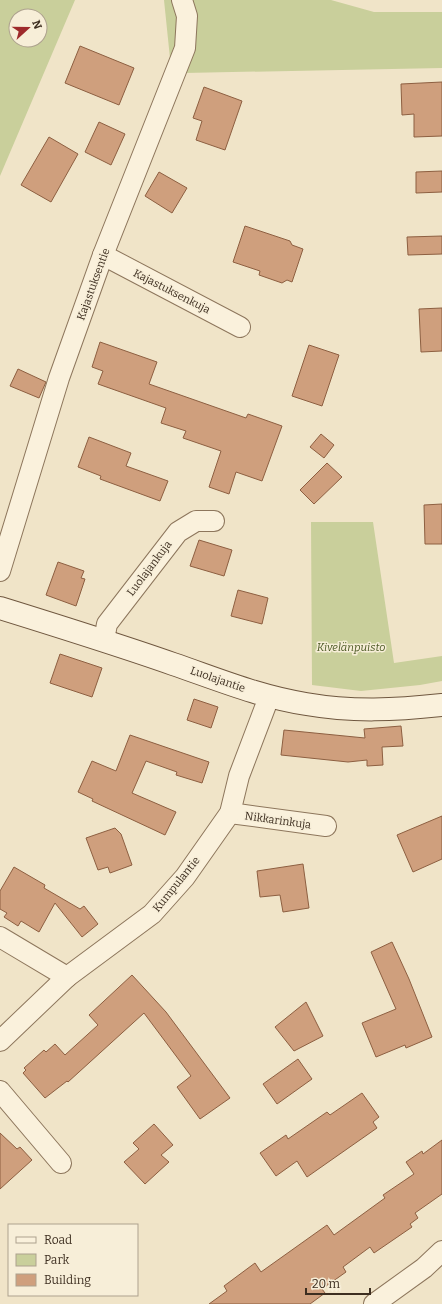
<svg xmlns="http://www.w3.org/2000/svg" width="442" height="1304" font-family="Bitter,serif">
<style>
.green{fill:#c9cf9b;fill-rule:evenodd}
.building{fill:#cf9f7d;stroke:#8d5f41}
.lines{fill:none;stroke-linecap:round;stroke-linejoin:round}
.street-casing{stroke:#8d765c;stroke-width:22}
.secondary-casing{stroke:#6f573f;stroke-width:24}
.street{stroke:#faf1dc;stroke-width:20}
.secondary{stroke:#faf1dc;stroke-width:22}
.labels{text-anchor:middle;stroke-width:3;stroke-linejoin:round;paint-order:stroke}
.street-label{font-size:11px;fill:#3d2e20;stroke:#f7eed8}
.park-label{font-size:11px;font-style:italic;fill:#4d5a26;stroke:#f7eed8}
</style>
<rect width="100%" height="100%" fill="#f0e4c8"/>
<g class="green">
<path d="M 0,0 L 75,0 L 0,176 ZM 16,16 L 40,16 L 40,40 L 16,40 Z"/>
<polygon points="164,0 331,0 374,12 442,12 442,68 184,73 171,68"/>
<polygon points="311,522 373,522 394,663 442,656 442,681 420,685 361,691 312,685"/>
</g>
<g class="building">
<polygon points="80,46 134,68 119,105 65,83"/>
<polygon points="442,82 442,136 414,137 414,114 402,115 401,84"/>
<polygon points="204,87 242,101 225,150 196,140 202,121 193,118"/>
<polygon points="99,122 125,134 111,165 85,152"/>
<polygon points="49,137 78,154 51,202 21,185"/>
<polygon points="442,171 442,192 416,193 416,172"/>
<polygon points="159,172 187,188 172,213 145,196"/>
<polygon points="245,226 290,241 292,245 303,249 292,282 287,280 282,283 259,275 260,271 233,262"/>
<polygon points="442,236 442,254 408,255 407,237"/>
<polygon points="442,308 442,351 421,352 419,309"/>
<polygon points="100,342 157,362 149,384 246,418 248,414 282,426 262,481 236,472 229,494 209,487 221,451 183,438 186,431 161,423 166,408 98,384 103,371 92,367"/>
<polygon points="309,345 339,355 322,406 292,396"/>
<polygon points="18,369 46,382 39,398 10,386"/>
<polygon points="321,434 334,445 324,458 310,447"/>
<polygon points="89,437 131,453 126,466 168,481 160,501 100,479 101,476 78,467"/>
<polygon points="327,463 342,477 314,504 300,490"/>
<polygon points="442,504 442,544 425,544 424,505"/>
<polygon points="199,540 232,550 224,576 190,566"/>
<polygon points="58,562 84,571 81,578 85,579 76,606 46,595"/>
<polygon points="238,590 268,598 262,624 231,616"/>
<polygon points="60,654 102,668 92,697 50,683"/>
<polygon points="194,699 218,707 211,728 187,720"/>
<polygon points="401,726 403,746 382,747 383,765 367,766 367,760 348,762 281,755 284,730 365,738 364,729"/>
<polygon points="130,735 209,762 202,783 176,775 177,772 146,761 132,793 176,812 165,835 92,801 93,799 78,792 92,761 116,771"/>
<polygon points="442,816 442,859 413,872 397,835"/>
<polygon points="115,828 121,834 132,865 110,873 108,867 98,870 86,838"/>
<polygon points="303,864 309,908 283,912 280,895 260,897 257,871"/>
<polygon points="14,867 45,885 44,888 80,909 84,906 98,924 82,937 55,903 39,932 21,921 18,926 4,917 7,913 0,909 0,891"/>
<polygon points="392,942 409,979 432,1037 406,1048 405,1045 376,1057 362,1023 396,1009 371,952"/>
<polygon points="132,975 166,1012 230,1098 200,1119 177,1087 191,1076 144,1013 68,1082 67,1081 45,1098 23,1073 26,1070 24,1068 44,1050 46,1052 55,1044 65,1055 98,1025 89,1015"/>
<polygon points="306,1002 323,1036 294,1051 275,1027"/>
<polygon points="298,1059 312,1079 277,1104 263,1084"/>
<polygon points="362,1093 379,1117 373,1122 377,1128 307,1177 297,1161 276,1176 260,1153 286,1135 288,1139 327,1112 330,1115"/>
<polygon points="154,1124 173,1145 161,1155 169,1162 145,1184 124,1162 139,1149 133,1143"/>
<polygon points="0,1133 17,1149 20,1147 32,1160 0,1189"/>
<polygon points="442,1140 442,1194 415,1213 418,1218 410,1224 412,1227 374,1253 370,1247 343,1267 346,1272 322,1289 325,1293 310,1304 209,1304 227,1291 224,1286 255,1263 261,1272 327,1225 334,1235 385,1198 383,1195 414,1174 406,1162 422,1151 423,1154"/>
</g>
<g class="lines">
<g class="street-casing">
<g id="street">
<polyline points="103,255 240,327"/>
<polyline points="0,571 59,378 103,255 185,48 187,16 182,0"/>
<polyline points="104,640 107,624 178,532 196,521 214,521"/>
<polyline points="230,813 326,826"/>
<polyline points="0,937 67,977"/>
<polyline points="0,1041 67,977 152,914 185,877 230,813 239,776 269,697"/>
<polyline points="0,1091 61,1163"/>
<polyline points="374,1304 424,1268 442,1251"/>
</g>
</g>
<g class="secondary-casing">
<path id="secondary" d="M 0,608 C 58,626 116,644 173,664 C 217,679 260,697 306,704 C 352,712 396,710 442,705"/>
</g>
<use href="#street" class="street"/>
<use href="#secondary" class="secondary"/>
</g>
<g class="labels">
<g class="street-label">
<text transform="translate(93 284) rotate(-70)" y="4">Kajastuksentie</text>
<text transform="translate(172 291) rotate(27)" y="4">Kajastuksenkuja</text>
<text transform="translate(149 568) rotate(-53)" y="4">Luolajankuja</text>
<text transform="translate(218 679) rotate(19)" y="4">Luolajantie</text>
<text transform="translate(278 820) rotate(8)" y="4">Nikkarinkuja</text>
<text transform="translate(176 884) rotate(-51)" y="4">Kumpulantie</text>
</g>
<g class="park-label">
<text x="351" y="651">Kivelänpuisto</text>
</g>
</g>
<rect x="8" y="1224" width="130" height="72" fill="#f7eed8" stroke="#ada18e"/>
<rect x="16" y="1237" width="20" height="6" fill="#faf1dc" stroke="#ada18e"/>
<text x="44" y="1244" font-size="12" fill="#3d2e20">Road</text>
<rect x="16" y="1254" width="20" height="12" fill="#c9cf9b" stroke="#ada18e"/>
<text x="44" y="1264" font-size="12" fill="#3d2e20">Park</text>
<rect x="16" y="1274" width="20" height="12" fill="#cf9f7d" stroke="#ada18e"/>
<text x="44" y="1284" font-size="12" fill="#3d2e20">Building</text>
<g transform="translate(28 28) rotate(69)"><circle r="19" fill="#f7eed8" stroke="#ada18e"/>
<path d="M0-3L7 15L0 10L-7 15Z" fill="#9e2a2b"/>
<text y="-6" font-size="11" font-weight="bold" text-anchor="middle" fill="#3d2e20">N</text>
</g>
<path d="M306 1288v6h64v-6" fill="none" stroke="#3d2e20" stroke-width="2"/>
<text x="312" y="1288" font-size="12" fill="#3d2e20" stroke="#f7eed8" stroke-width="3" paint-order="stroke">20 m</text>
</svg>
